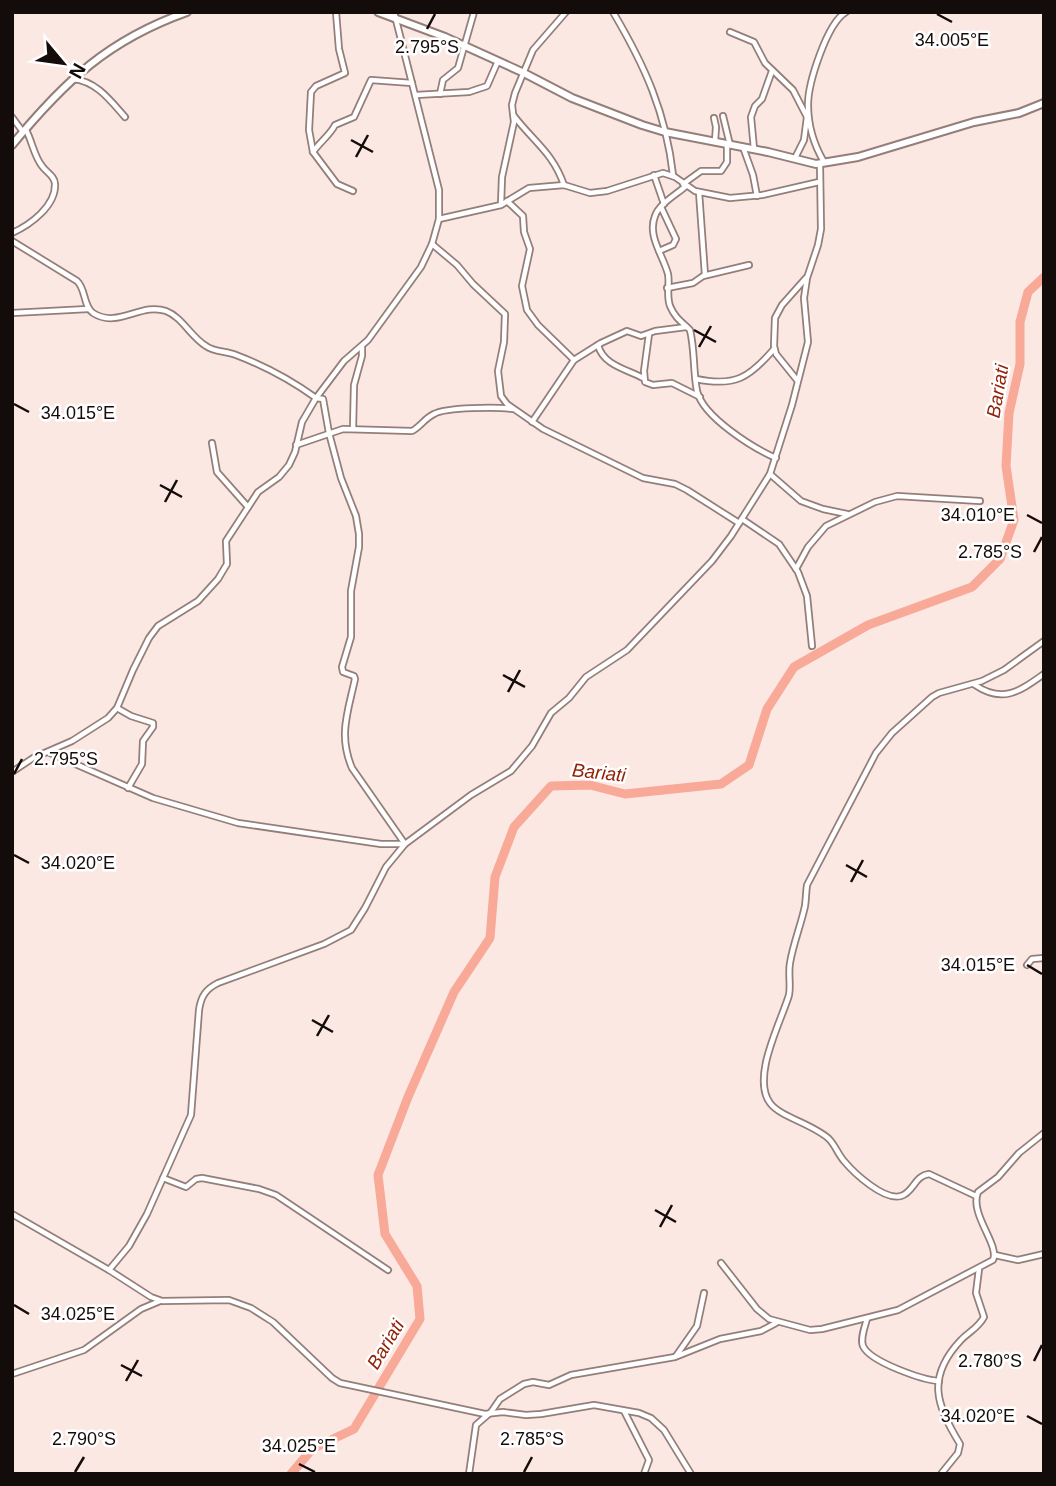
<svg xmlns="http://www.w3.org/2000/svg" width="1056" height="1486" font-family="Arial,sans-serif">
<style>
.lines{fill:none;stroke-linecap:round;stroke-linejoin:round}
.river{stroke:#f8a997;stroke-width:9}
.street-casing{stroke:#947e79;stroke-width:8}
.secondary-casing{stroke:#947e79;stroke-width:10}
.street{stroke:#fff;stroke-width:4.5}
.secondary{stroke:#fff;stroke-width:6}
.ticks{fill:none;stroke:#140c0a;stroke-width:2.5}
.labels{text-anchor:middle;stroke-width:5;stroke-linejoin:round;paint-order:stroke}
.water-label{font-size:19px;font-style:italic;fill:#932308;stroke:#fff}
.ticks-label{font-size:18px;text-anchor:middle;fill:#140c0a;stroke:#fff;stroke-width:5;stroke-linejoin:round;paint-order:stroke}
</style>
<rect width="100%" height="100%" fill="#fce8e3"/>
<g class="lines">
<polyline class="river" points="291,1474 312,1449 354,1429 420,1319 417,1286 385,1234 378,1175 408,1097 454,992 490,938 495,877 514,827 551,786 590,785 625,794 721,784 749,765 767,709 794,667 868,625 972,587 1000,559 1014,520 1006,466 1009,413 1020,364 1020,322 1028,292 1044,277"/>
<g class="street-casing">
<g id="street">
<polyline points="336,12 339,49 345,73 316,86 311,92 309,130 313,152 337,184 353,191"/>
<path d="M 613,12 C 645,66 666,113 673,175"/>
<polyline points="730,32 754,42 765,63 793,90 808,119"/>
<path d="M 73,79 C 96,81 110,100 125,117"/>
<polyline points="440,94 443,80 458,68 474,12"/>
<polyline points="416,95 469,92 487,86 498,61"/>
<path d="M 514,116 C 534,142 553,153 564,185"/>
<polyline points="723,116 730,145"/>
<polyline points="12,117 23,132"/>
<polyline points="714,118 716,127 715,141"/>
<polyline points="743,147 753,175 757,196"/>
<polyline points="754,149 751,117 755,106 762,99 772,71"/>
<path d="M 313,152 C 320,142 330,135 335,125 L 354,117 L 371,80 L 412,83"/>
<polyline points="795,158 804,140 807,117"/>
<path d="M 824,162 C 814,145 808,126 808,105 C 808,83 827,23 846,12"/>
<polyline points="654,175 664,204"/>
<polyline points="683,184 701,171 721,171 727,162 727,144"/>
<path d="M 686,186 C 677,194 659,204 655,216 C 647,236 663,255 668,274 C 670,284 666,295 670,306 C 675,318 682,322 690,330 C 695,351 693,371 697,391 C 703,417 753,448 776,458"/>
<polyline points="699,192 705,275"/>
<polyline points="507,201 523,216 524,232 530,249 522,286 527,310 538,325 574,360"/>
<polyline points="501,204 502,177 514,122 512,105 515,93 533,50 566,12"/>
<polyline points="439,219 501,205 529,188 564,185 590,193 607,191 663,173 675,177 695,191 730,198 762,195 819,182"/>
<path d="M 12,233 C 30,225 56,206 55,184 C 55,176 46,172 42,166 C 34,156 32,141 26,130"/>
<path d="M 12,241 L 77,281 C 86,289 83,306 93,313 C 118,329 141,302 166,311 C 182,317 191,337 206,346 C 214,352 226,351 236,355 C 265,366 291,380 316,398 L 323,399 L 329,433 L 341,478 L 356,516 L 359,534 L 359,547 L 351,591 L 351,637 L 342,667 L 343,672 L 354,676 L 355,679 C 348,712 338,735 352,768 L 405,844 L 386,867 L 365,908 L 351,930 L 324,944 L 218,983 C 206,989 201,996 199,1010 L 191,1115 L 147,1214 L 129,1246 L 109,1270"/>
<polyline points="432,244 457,265 473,284 505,314 504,342 498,371 501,396 507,404 543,429 643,478 675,484 687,490 739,523"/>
<polyline points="659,251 673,245 676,239 661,207"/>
<polyline points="667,288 693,283 703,276 749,265"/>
<polyline points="12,313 88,309"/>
<polyline points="649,334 644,371 645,382 653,385 672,383 700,397"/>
<path d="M 598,345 C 603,365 626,369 643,378"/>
<path d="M 696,379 C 735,387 749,378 774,349"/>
<polyline points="797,380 776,354 774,346 775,318 782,305 806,278"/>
<polyline points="532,422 574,360 601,343 627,331 641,336 655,331 686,327"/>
<polyline points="353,429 354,385 362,356 362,347"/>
<polyline points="212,443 217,472 248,507"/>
<path d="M 296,445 L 343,429 L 412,431 C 420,427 425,418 434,414 C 446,407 498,407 513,409"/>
<polyline points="770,474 801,501 823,509 847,514"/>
<polyline points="742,519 779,544 798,572 807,596 812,646"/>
<polyline points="796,569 808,547 826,526 875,502 897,496 980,501"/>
<path d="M 975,685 C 1003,704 1020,691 1044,674"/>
<polyline points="117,708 131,716 153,723 153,727 143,741 142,764 128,788"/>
<polyline points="48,752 153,798 238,823 381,844 405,844 471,795 511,771 532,746 551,713 569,698 586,677 627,650 712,561 731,536 770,474 792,405 808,342 804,298 807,278 818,245 821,229 820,165"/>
<polyline points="12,772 33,758 72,741 108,718 117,708 133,670 149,638 158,626 198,601 218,579 227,564 226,541 258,492 279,477 289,465 295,452 302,422 316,398 344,361 368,340 421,267 432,244 439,219 439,190 394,12"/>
<polyline points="1027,965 1032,959 1044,958"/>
<polyline points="163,1178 186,1187 196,1179 202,1178 259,1189 276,1195 388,1270"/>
<path d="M 976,1196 L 929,1174 C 914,1176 914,1192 901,1196 C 884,1201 854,1173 844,1161 C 838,1154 835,1145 829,1139 C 813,1124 780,1117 770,1103 C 751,1077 781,1022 789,995 C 791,985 788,974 790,963 C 793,944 801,925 805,906 C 806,899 806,892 807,885 L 876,753 L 892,733 L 932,697 L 939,693 L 982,681 L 1004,670 L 1044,641"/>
<polyline points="12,1214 109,1270 151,1297 162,1301 229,1300 251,1308 273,1322 332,1378 340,1383 485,1414 503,1412 526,1415 541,1414 594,1405 639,1413 651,1418 664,1430 691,1474"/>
<polyline points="995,1255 1018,1260 1044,1254"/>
<path d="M 721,1263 L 757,1309 L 769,1319 L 810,1330 L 822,1329 L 898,1310 L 993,1260 C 1000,1245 969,1214 978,1192 L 998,1177 L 1019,1153 L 1044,1133"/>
<path d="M 867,1319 C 865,1326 860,1339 863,1346 C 870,1362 923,1380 939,1381"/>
<polyline points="676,1356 697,1326 704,1293"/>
<polyline points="12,1374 84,1350 141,1309 160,1301"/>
<polyline points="624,1411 649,1460 644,1474"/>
<polyline points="469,1474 476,1425 491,1412 500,1399 524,1384 533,1382 549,1385 571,1375 675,1357 720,1339 761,1331 776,1323"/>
<path d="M 941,1474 L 958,1453 L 960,1444 C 936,1405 926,1377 961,1340 C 969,1332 979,1327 984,1317 L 976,1293 L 979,1269"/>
</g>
</g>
<g class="secondary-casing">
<g id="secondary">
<polyline points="378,12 445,37 522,72 572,98 642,125 665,132 768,152 816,164 858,157 974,122 1019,113 1044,103"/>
<path d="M 12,145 C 65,81 108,40 187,12"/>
</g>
</g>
<use href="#street" class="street"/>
<use href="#secondary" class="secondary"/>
</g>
<path class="ticks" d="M 937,14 L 952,22M 427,29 L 435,14M 351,140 L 373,152M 356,157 L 368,135M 694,330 L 716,342M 699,347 L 711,326M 14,404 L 29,412M 160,485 L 182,497M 165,502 L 177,480M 1027,515 L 1042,523M 1034,552 L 1042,537M 503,675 L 525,687M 508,692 L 520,670M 14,774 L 22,759M 14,855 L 29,863M 846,865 L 867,877M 851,882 L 863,860M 1027,965 L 1042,974M 312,1020 L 333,1032M 317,1036 L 329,1015M 655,1210 L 676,1222M 660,1227 L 672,1205M 14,1305 L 29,1314M 1034,1361 L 1042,1345M 121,1365 L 142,1376M 126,1381 L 138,1360M 1027,1416 L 1042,1424M 299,1464 L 315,1472M 75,1472 L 84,1457M 524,1472 L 532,1457"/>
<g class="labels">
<g class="water-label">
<text transform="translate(997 391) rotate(-80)" y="7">Bariati</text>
<text transform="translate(599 772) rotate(6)" y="7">Bariati</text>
<text transform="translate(385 1344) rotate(-59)" y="7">Bariati</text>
</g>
</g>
<g class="ticks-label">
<text x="952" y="46">34.005°E</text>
<text x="427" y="53">2.795°S</text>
<text x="78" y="419">34.015°E</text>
<text x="978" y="521">34.010°E</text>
<text x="990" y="558">2.785°S</text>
<text x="66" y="765">2.795°S</text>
<text x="78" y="869">34.020°E</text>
<text x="978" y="971">34.015°E</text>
<text x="78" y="1320">34.025°E</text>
<text x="990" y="1367">2.780°S</text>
<text x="978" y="1422">34.020°E</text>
<text x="84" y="1445">2.790°S</text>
<text x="532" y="1445">2.785°S</text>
<text x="299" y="1452">34.025°E</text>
</g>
<rect width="1056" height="1486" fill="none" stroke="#140c0a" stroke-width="28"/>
<g transform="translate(63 63) rotate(119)" stroke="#ffffff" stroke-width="5" paint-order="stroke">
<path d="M0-5L12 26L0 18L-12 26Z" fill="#140c0a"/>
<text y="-10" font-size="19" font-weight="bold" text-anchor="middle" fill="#140c0a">N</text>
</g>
</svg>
